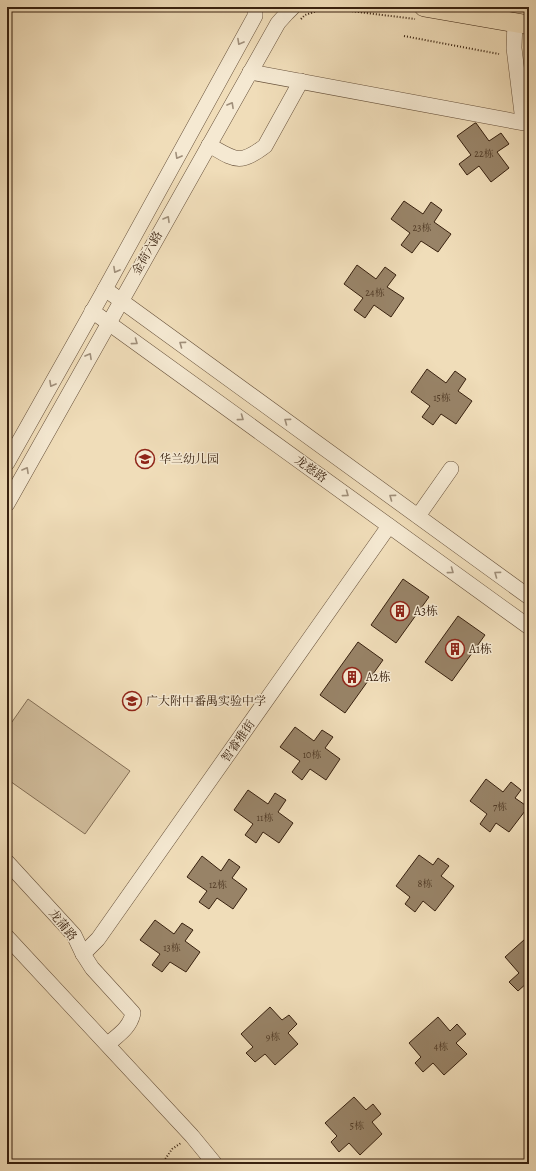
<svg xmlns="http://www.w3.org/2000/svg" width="536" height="1171" font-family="Alegreya,'Noto Serif SC',serif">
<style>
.green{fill:#d1bd9c;stroke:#846f56}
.building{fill:#988367;stroke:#38210f}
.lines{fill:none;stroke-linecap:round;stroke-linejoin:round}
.minor-casing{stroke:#66503a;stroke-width:16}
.major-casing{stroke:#38210f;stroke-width:20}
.path{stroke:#38210f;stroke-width:2;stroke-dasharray:1 2;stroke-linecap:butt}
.minor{stroke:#f5e9d2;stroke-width:15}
.major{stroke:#f0ddb9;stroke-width:19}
.oneway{stroke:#a08f7a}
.labels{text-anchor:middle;stroke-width:3;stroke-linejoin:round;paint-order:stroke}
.number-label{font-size:10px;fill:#503a25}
.street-label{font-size:12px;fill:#38210f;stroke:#f5e9d2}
.poi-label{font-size:12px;fill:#38210f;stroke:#f5e9d2;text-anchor:start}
</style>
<rect width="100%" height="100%" fill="#f0ddb9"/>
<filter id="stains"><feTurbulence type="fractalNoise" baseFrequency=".005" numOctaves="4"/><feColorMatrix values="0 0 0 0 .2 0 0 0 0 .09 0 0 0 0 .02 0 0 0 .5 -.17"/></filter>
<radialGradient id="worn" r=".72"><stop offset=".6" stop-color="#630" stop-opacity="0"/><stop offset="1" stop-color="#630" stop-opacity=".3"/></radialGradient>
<polygon class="green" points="28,699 130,771 85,834 7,779 7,729"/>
<g class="building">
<polygon points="475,123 476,123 489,141 501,133 509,144 497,152 509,168 491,182 479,166 467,175 459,164 471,155 457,136"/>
<polygon points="404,201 423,214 431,202 442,210 434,222 451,234 438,252 421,241 412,253 401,245 410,233 391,219"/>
<polygon points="357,265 376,279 385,267 396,275 387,287 404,298 391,317 374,305 365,318 354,310 363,298 344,284"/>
<polygon points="427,369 446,383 455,371 466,379 458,391 472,401 456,424 441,414 433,425 422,417 430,406 411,392"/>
<polygon points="403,579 429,597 396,643 371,625"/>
<polygon points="458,616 485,635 452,681 425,662"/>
<polygon points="358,642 383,660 345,713 320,695"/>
<polygon points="295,727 314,741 322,730 333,737 325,748 340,759 326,780 310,769 302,780 292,772 300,761 280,747"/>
<polygon points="486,779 503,792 511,782 521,790 515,798 528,807 509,832 496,823 490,832 480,824 487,814 470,801"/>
<polygon points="248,790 268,804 275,793 286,800 278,812 293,823 279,843 263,832 256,843 245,835 253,824 234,810"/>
<polygon points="419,855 433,865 438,858 449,866 441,876 454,886 435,911 423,901 415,912 405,904 410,897 396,886"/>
<polygon points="202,856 221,871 229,859 240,867 232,878 247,889 233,909 217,898 209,909 199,902 207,891 187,877"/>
<polygon points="155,920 174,934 182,923 193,930 185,941 200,952 186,972 170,962 162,972 152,965 160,954 140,940"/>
<polygon points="525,939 529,944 529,984 528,982 518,991 509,982 519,973 505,957"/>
<polygon points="270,1007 282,1020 289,1015 297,1024 288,1033 298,1044 275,1065 265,1054 255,1062 246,1053 253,1047 241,1034"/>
<polygon points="438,1017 450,1031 457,1024 466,1034 456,1043 467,1054 444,1075 433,1063 423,1072 415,1063 421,1057 409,1043"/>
<polygon points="354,1097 366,1110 373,1104 381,1114 372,1122 382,1134 360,1155 349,1143 339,1152 331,1142 337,1136 325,1123"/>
</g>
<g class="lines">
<g class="minor-casing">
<g id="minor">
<polyline points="515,22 514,48 522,113 522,122"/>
<polyline points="250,72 529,124"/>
<path d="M 209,145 C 234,159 239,166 265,146 L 301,81"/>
<polyline points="105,289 529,597"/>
<polyline points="92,311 529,627"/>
<polyline points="7,463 105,289 255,16 255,7"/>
<polyline points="7,504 278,23 287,13 293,7"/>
<polyline points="418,516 451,469"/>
<path d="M 7,862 L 74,935 L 83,954 L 92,968 L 133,1013 C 130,1028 118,1035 108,1044"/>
<polyline points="7,937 192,1136 215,1164"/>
<polyline points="83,954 98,939 389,526"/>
</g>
</g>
<g class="major-casing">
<polyline id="major" points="424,7 529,25"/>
</g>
<g class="path">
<polyline points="301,19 305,15 326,8 415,19"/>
<polyline points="404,36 499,54"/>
<polyline points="162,1164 172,1149 181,1143"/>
</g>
<use href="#minor" class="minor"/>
<use href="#major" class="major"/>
</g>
<defs><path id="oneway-chevron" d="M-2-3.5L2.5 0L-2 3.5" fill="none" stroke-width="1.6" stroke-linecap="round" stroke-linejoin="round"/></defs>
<g class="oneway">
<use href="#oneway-chevron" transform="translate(240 42) rotate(119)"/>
<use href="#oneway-chevron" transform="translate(231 105) rotate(-61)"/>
<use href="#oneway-chevron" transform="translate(178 156) rotate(119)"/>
<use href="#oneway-chevron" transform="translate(167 219) rotate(-60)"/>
<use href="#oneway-chevron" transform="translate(116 270) rotate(119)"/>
<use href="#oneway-chevron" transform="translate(135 342) rotate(36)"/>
<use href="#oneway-chevron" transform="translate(182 344) rotate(-144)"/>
<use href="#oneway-chevron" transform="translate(89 356) rotate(-61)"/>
<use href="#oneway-chevron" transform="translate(52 384) rotate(119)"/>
<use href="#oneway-chevron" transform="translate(241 418) rotate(36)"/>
<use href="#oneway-chevron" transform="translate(287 421) rotate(-144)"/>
<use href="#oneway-chevron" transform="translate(26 470) rotate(-61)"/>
<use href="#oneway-chevron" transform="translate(346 494) rotate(36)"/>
<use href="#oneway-chevron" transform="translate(392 497) rotate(-144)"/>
<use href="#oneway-chevron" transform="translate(451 571) rotate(36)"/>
<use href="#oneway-chevron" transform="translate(497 574) rotate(-144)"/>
</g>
<defs>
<g id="school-ring" transform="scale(1)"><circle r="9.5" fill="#f5e9d2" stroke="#8f2418" stroke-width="1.5"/><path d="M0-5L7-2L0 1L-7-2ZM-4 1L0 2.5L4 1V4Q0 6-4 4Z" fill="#8f2418"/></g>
<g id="building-ring" transform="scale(1)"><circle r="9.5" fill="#f5e9d2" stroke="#8f2418" stroke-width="1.5"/><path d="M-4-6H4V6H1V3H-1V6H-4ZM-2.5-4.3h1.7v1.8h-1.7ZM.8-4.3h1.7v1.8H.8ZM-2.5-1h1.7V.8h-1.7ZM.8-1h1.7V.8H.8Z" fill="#8f2418"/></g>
</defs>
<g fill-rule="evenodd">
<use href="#school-ring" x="145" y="459"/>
<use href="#building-ring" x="400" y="611"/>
<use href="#building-ring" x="455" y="649"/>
<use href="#building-ring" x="352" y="677"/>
<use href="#school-ring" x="132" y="701"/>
</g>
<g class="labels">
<g class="number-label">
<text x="484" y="157">22栋</text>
<text x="422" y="231">23栋</text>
<text x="375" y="296">24栋</text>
<text x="442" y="401">15栋</text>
<text x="312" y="758">10栋</text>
<text x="500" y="810">7栋</text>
<text x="265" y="821">11栋</text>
<text x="425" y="887">8栋</text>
<text x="218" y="888">12栋</text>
<text x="172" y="951">13栋</text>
<text x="273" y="1040">9栋</text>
<text x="441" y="1050">4栋</text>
<text x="357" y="1129">5栋</text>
</g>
<g class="street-label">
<text transform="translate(147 253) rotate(-60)" y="4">金荷六路</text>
<text transform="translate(311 469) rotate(36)" y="4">龙慈路</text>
<text transform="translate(238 741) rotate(-55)" y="4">智睿雅街</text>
<text transform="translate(63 925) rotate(51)" y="4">龙蒲路</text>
</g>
<g class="poi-label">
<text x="159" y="463">华兰幼儿园</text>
<text x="414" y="615">A3栋</text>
<text x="469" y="653">A1栋</text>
<text x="366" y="681">A2栋</text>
<text x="146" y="705">广大附中番禺实验中学</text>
</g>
</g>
<rect width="536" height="1171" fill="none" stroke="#f0ddb9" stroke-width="24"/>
<rect x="8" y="8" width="520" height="1155" fill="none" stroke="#38210f" stroke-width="2"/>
<rect x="12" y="12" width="512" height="1147" fill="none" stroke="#38210f"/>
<rect width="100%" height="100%" filter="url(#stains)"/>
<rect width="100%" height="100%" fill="url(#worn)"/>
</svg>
